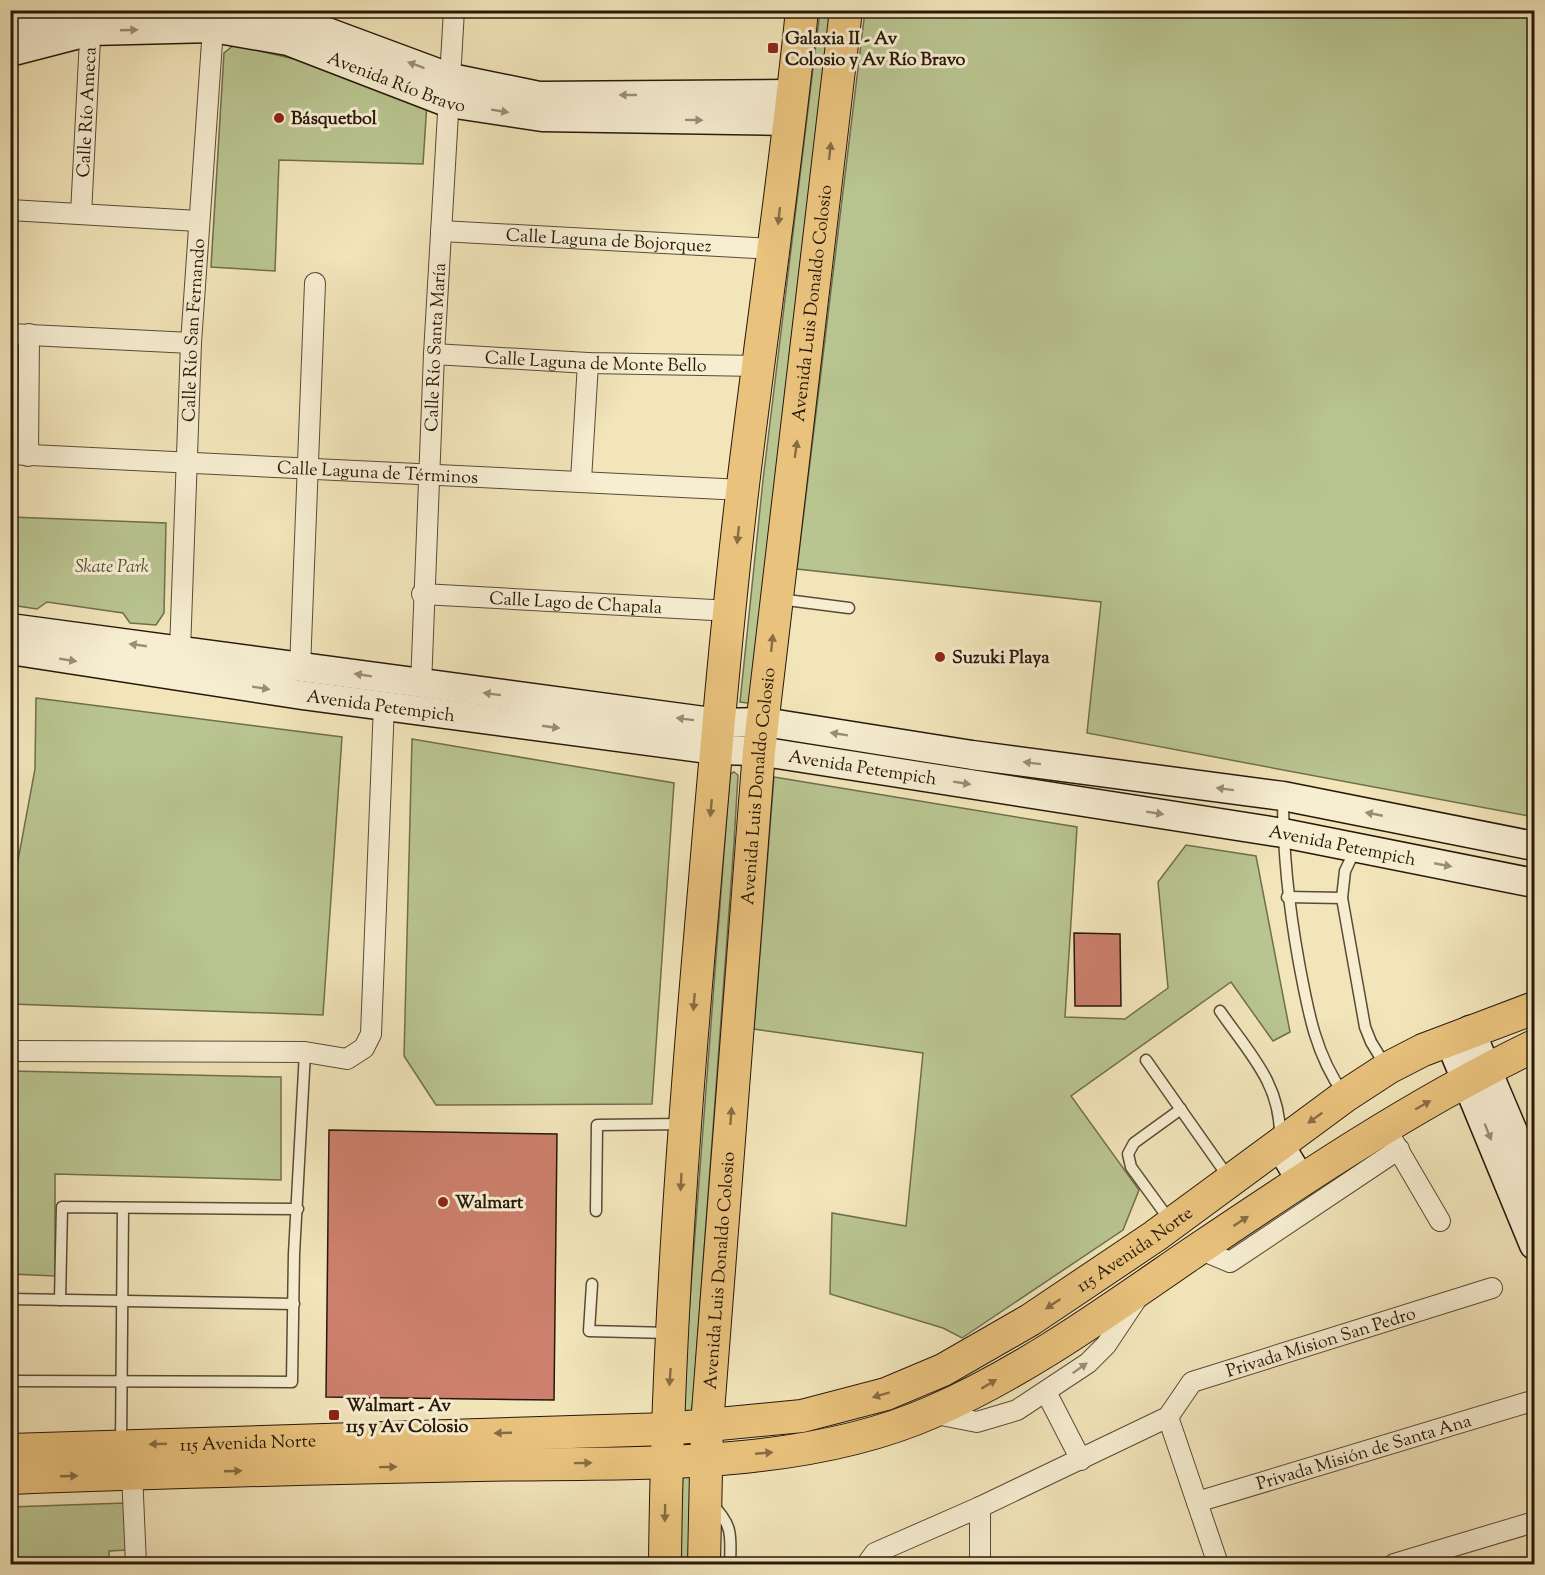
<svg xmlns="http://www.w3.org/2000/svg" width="1545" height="1575" font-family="'Sorts Mill Goudy',serif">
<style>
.green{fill:#b9c591;stroke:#706e4e;stroke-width:1.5}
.building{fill:#cc806d;stroke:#27180a;stroke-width:1.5}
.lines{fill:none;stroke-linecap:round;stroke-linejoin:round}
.lane-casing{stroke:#5a4b36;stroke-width:13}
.street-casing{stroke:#5a4b36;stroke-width:22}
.secondary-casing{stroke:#27180a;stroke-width:31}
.primary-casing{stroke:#27180a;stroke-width:34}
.lane{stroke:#f7eed2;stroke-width:10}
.street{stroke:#f7eed2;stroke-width:20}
.secondary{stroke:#f7eed2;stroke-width:28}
.primary{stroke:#e9c27d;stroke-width:32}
.oneway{fill:#998e78}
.oneway2{fill:#886d44}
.poi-dot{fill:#8f2418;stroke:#f7eed2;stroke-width:2}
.labels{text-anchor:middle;stroke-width:6;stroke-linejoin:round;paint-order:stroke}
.poi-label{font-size:18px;font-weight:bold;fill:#27180a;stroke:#f7eed2;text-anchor:start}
.street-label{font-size:18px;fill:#27180a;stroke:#f7eed2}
.park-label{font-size:18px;font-style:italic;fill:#534c32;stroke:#f7eed2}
</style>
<rect width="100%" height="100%" fill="#f2e5ba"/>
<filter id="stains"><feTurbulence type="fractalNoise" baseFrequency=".00333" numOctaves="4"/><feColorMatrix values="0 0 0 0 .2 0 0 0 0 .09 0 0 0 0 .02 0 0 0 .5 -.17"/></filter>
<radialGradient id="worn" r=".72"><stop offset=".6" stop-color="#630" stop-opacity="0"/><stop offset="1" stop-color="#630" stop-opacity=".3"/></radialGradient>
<g class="green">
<polygon points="820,11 835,11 790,349 755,704 740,702 763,480"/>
<polygon points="865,11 1534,11 1534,817 1087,733 1101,602 797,569"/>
<polygon points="234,45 299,60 427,103 423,164 279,160 275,271 211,267 224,53"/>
<polygon points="11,517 166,523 164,613 156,625 130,623 123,613 47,602 37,609 11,605"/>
<polygon points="36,698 342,737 323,1015 11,1004 11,885 17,866 35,769"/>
<polygon points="412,739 674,783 652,1104 436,1105 404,1056"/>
<polygon points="734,772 738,775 734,843 693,1401 690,1419 681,1418 730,774"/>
<polygon points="774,777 1077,827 1065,1017 1125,1019 1168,988 1158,882 1186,845 1256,856 1290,1032 1273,1041 1231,982 1071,1096 1139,1190 1123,1230 962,1338 943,1328 830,1294 832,1213 906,1226 923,1053 754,1029"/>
<polygon points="11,1071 281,1077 281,1180 55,1174 55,1276 11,1274"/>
<polygon points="677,1468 690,1474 689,1564 677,1564"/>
<polygon points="125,1503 127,1550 109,1551 109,1564 11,1564 10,1507"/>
</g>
<g class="building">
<polygon points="1074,933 1120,934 1121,1006 1075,1006"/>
<polygon points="329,1130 557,1134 554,1400 326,1397"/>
</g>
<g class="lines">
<g class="lane-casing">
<g id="lane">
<polyline points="779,599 849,608"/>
<path d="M 1283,798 C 1283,855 1289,908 1299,963 C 1308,1011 1315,1053 1343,1093"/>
<polyline points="1356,848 1345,871 1342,898 1365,1027 1371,1042 1385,1065"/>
<polyline points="1287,897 1342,898"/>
<path d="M 1220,1011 C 1249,1053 1281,1084 1280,1137"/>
<polyline points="1146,1060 1229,1178"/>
<polyline points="596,1211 597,1125 684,1124"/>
<polyline points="1171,1222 1131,1167 1128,1154 1134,1143 1181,1109"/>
<polyline points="592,1284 589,1331 669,1333"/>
<polyline points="10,1299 294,1304"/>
<polyline points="60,1300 62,1207 298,1209"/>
<polyline points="10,1381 292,1382 294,1254 305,1052"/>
<polyline points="121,1445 123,1208"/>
<path d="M 711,1503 C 733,1525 731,1535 730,1564"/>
</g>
</g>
<g class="street-casing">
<g id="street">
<polyline points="10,210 198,221"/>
<path id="s1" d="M 81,214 L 91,19"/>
<path id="s2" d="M 441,231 L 775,249"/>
<polyline points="10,334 191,343"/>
<path id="s3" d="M 434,354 L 588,363 L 758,366"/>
<path id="s4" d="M 10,454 L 743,490"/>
<polyline points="28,456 29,334"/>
<polyline points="581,480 588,363"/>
<path id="s5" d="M 422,594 L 731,611"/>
<path id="s6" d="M 180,651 L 191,343 L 213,28 L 212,10"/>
<polyline points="300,668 315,283"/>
<path id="s7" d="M 421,685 L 434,354 L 454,10"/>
<polyline points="10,1051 305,1052 347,1059 364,1048 371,1034 384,704"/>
<polyline points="1392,1139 1440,1221"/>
<polyline points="1199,1249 1230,1262 1399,1149"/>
<polyline points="1046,1392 1081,1460"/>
<polyline points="931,1413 977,1422 1017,1410 1088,1363 1106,1345 1136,1300"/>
<polyline points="1168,1417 1218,1564"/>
<polyline points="132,1473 136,1564"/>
<path id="s8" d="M 1197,1502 L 1532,1401"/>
<polyline points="980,1507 980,1564"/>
<path id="s9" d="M 867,1564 L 875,1553 L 980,1507 L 1168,1417 L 1192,1382 L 1492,1288"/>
<polyline points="1394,1564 1534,1522"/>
</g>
</g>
<g class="secondary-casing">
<g id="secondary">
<polyline points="242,10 292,19 451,78 539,96 792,94"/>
<polyline points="10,28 83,10"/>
<path id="s10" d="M 10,52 L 91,31 L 213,28 L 288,41 L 449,103 L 542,117 L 789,121"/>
<polyline points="10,628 719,723 764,722 972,755 1283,796 1534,846"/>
<path id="s11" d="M 10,650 L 302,695 L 716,750 L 759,751 L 1283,833 L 1534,883"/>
<polyline points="1470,1030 1534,1181"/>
<polyline points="1449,1039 1534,1245"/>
<polyline points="1279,1144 1302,1182"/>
</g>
</g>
<g class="primary-casing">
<g id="primary">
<path id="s12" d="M 10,1450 L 667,1429 L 802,1416 L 886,1394 L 943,1370 L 1030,1320 L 1155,1236 L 1345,1096 L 1388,1068 L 1423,1050 L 1534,1008"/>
<path d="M 10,1478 C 166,1472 322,1468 478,1465 C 624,1462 796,1472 932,1412 C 1024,1372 1108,1311 1191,1254 C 1302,1179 1414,1104 1534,1046"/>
<path d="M 665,1564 C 667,1355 682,1147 700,938 C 713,787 725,636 743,485 C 762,327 786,169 802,10"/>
<path id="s13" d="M 704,1564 L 707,1425 L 759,751 L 846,10"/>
</g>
</g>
<use href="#lane" class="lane"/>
<use href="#street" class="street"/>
<use href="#secondary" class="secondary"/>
<use href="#primary" class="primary"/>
</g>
<defs><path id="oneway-solid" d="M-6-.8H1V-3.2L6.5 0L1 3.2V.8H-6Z" transform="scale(1.5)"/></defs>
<g class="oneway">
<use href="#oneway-solid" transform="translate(129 30) rotate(-2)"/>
<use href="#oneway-solid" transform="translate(416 65) rotate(-160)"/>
<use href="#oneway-solid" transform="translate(628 95) rotate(180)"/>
<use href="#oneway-solid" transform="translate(500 111) rotate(9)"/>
<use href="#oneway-solid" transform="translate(694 120) rotate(1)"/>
<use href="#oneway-solid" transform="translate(138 645) rotate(-172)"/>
<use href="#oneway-solid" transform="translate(68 660) rotate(9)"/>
<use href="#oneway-solid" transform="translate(363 675) rotate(-171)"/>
<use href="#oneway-solid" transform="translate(261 688) rotate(9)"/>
<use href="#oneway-solid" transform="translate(492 694) rotate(-173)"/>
<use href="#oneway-solid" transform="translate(685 719) rotate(-173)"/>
<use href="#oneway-solid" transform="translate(551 727) rotate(8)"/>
<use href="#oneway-solid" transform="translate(839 734) rotate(-171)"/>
<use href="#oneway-solid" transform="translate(1032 763) rotate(-173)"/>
<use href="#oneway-solid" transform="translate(962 783) rotate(9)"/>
<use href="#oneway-solid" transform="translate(1225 789) rotate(-173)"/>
<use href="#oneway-solid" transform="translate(1155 813) rotate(9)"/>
<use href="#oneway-solid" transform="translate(1374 814) rotate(-169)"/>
<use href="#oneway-solid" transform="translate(1443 865) rotate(11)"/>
<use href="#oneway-solid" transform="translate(1488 1132) rotate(68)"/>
<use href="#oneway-solid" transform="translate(1080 1368) rotate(-35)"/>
</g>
<g class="oneway2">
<use href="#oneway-solid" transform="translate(830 151) rotate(-84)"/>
<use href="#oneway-solid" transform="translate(779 216) rotate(96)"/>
<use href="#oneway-solid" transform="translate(796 449) rotate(-82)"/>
<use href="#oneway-solid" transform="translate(738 535) rotate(96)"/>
<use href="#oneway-solid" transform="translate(772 643) rotate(-84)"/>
<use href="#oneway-solid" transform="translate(711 808) rotate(95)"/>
<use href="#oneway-solid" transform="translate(694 1002) rotate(95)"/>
<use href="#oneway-solid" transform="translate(1423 1105) rotate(-30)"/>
<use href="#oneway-solid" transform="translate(731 1116) rotate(-86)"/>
<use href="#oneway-solid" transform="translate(1315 1118) rotate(144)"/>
<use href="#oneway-solid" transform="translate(681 1182) rotate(93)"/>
<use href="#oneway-solid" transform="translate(1241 1221) rotate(-33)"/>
<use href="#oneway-solid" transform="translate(1053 1304) rotate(146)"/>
<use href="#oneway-solid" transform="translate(670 1377) rotate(94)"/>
<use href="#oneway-solid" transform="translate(989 1384) rotate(-31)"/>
<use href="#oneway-solid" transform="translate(881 1395) rotate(163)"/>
<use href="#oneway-solid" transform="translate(503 1433) rotate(178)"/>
<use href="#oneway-solid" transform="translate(158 1444) rotate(178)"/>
<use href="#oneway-solid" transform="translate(764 1453) rotate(-5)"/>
<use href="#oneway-solid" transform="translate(583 1463) rotate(-1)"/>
<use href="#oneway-solid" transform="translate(388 1467) rotate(-1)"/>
<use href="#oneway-solid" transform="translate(233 1471) rotate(-2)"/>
<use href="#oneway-solid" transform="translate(69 1476) rotate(-2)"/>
<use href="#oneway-solid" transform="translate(665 1513) rotate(91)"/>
</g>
<g class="poi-dot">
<rect x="767" y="42" width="12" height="12" rx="3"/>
<circle cx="279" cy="118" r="6"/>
<circle cx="940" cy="657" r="6"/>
<circle cx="443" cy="1202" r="6"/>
<rect x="328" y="1409" width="12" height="12" rx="3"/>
</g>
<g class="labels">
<g class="poi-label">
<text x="785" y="44">Galaxia II - Av<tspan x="785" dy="21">Colosio y Av Río Bravo</tspan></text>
<text x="291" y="124">Básquetbol</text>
<text x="952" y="663">Suzuki Playa</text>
<text x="455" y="1208">Walmart</text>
<text x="346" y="1411">Walmart - Av<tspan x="346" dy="21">115 y Av Colosio</tspan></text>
</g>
<g class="street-label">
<text dy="6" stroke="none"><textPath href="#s10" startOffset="398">Avenida Río Bravo</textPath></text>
<text dy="6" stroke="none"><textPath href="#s1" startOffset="102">Calle Río Ameca</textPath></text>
<text dy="6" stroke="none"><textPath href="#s2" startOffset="168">Calle Laguna de Bojorquez</textPath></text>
<text dy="6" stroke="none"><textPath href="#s13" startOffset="1266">Avenida Luis Donaldo Colosio</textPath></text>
<text dy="6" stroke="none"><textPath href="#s6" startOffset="321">Calle Río San Fernando</textPath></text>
<text dy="6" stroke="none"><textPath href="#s7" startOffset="338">Calle Río Santa María</textPath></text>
<text dy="6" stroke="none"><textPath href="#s3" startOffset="162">Calle Laguna de Monte Bello</textPath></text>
<text dy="6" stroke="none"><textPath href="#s4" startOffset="368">Calle Laguna de Términos</textPath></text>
<text dy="6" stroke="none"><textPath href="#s5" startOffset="154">Calle Lago de Chapala</textPath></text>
<text dy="6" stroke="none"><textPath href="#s11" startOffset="375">Avenida Petempich</textPath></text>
<text dy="6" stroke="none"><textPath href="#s11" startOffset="861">Avenida Petempich</textPath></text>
<text dy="6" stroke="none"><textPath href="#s13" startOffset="780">Avenida Luis Donaldo Colosio</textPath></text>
<text dy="6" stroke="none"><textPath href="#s11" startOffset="1347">Avenida Petempich</textPath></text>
<text dy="6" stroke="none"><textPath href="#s12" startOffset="1168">115 Avenida Norte</textPath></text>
<text dy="6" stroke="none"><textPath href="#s13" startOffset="294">Avenida Luis Donaldo Colosio</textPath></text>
<text dy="6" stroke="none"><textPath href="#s9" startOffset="514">Privada Mision San Pedro</textPath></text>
<text dy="6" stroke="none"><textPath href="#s12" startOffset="238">115 Avenida Norte</textPath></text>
<text dy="6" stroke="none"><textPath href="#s8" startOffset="174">Privada Misión de Santa Ana</textPath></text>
</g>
<g class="park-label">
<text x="112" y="572">Skate Park</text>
</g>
</g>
<rect width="1545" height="1575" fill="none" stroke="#f2e5ba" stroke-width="36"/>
<rect x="12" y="12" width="1521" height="1551" fill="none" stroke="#27180a" stroke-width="3"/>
<rect x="18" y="18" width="1509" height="1539" fill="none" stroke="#27180a" stroke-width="1.5"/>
<rect width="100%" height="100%" filter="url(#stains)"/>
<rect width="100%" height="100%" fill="url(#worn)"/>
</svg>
